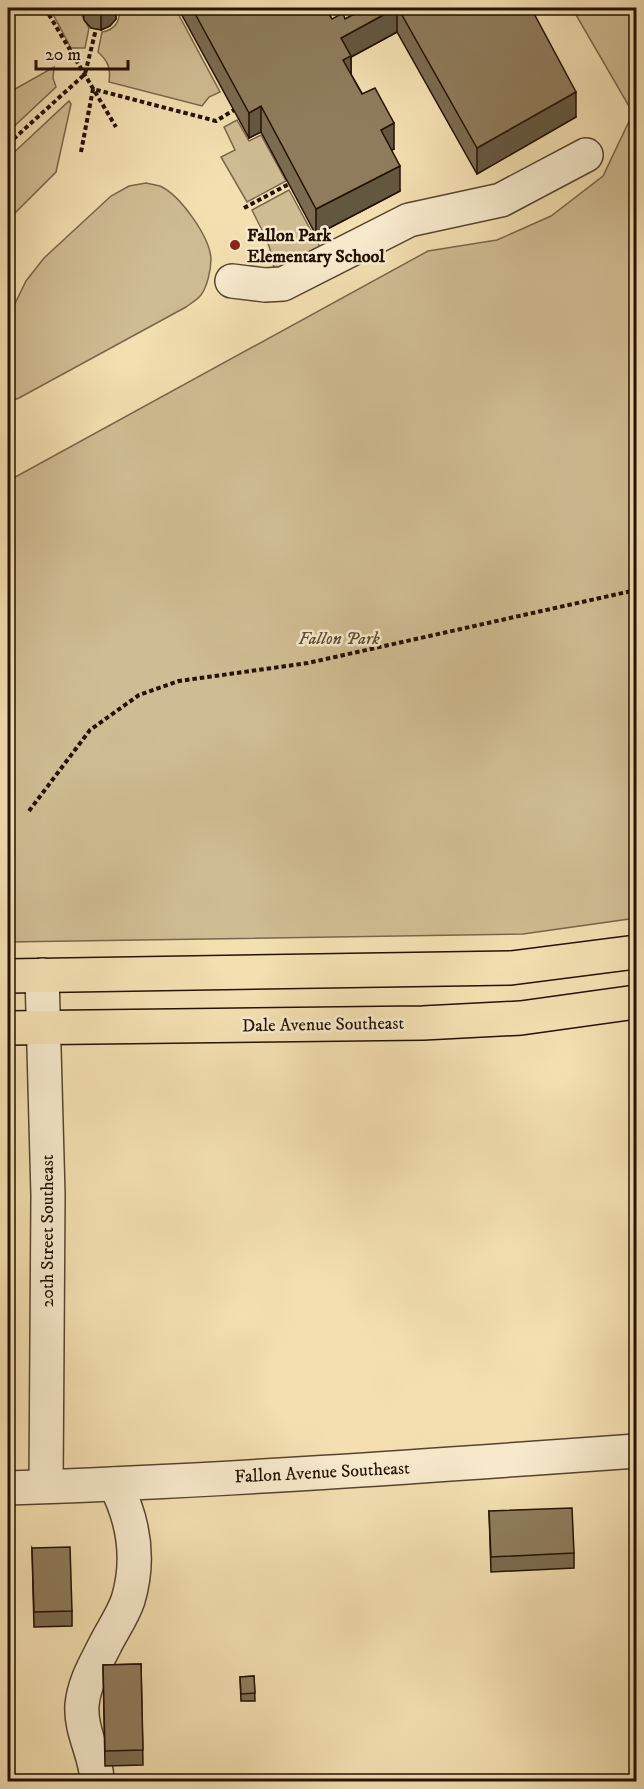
<svg xmlns="http://www.w3.org/2000/svg" width="644" height="1789" font-family="'IM FELL DW Pica',serif">
<style>
.green{fill:#d0bc92;stroke:#7a6649;stroke-width:1.5}
.lines{fill:none;stroke-linecap:round;stroke-linejoin:round}
.minor-casing{stroke:#57442c;stroke-width:36}
.major-casing{stroke:#231100;stroke-width:36}
.path{stroke:#231100;stroke-width:4;stroke-dasharray:4.5 3;stroke-linecap:butt}
.minor{stroke:#f7eacc;stroke-width:33}
.major{stroke:#f3dfb0;stroke-width:33}
.wall{fill:#7b6b4f;stroke:#231100;stroke-width:1.5}
.shaded-wall{fill:#645740;stroke:#231100;stroke-width:1.5}
.building{fill:#8f7c5c;stroke:#231100;stroke-width:1.5}
.poi-dot{fill:#8f2418;stroke:#f7eacc;stroke-width:2}
.labels{text-anchor:middle;stroke-width:5;stroke-linejoin:round;paint-order:stroke}
.poi-label{font-size:18px;font-weight:bold;fill:#231100;stroke:#f7eacc;text-anchor:start}
.park-label{font-size:18px;font-style:italic;fill:#604d33;stroke:#f7eacc}
.street-label{font-size:18px;fill:#231100;stroke:#f7eacc}
</style>
<rect width="100%" height="100%" fill="#f3dfb0"/>
<filter id="stains"><feTurbulence type="fractalNoise" baseFrequency=".00333" numOctaves="4"/><feColorMatrix values="0 0 0 0 .2 0 0 0 0 .09 0 0 0 0 .02 0 0 0 .5 -.17"/></filter>
<radialGradient id="worn" r=".72"><stop offset=".6" stop-color="#630" stop-opacity="0"/><stop offset="1" stop-color="#630" stop-opacity=".3"/></radialGradient>
<g class="green">
<polygon points="66,8 83,8 82,16 89,28 85,48 71,48 53,14"/>
<path d="M 118,8 L 175,8 L 220,92 L 209,97 L 202,106 L 109,82 C 111,68 108,61 98,52 L 102,32 C 115,30 122,20 118,8 Z"/>
<polygon points="572,8 636,8 636,918 523,934 8,942 8,481 428,251 497,240 551,216 603,176 633,113"/>
<polygon points="54,67 53,78 56,87 8,132 8,93"/>
<polygon points="69,101 71,104 56,172 8,220 8,158"/>
<polygon points="237,120 249,141 261,135 286,181 247,202 221,157 235,150 224,127"/>
<path d="M 146,183 C 151,184 156,185 160,186 C 180,195 210,237 211,259 C 211,270 207,287 201,295 C 197,300 190,304 186,307 L 19,398 L 8,402 L 8,318 L 26,281 L 44,258 L 111,196 L 129,186 Z"/>
<path d="M 289,190 L 321,249 L 274,275 C 275,251 262,231 252,210 Z"/>
</g>
<g class="lines">
<g class="minor-casing">
<g id="minor">
<polyline points="232,281 265,285 283,284 409,220 501,200 586,155"/>
<polyline points="42,975 48,1195 46,1486"/>
<path d="M 8,1488 C 217,1481 427,1466 636,1451"/>
<path d="M 97,1782 C 97,1756 80,1732 82,1705 C 84,1683 95,1665 105,1645 C 112,1631 123,1615 128,1600 C 140,1560 134,1521 115,1484"/>
</g>
</g>
<g class="major-casing">
<g id="major">
<polyline points="8,976 511,968 636,952"/>
<polyline points="8,1028 423,1023 521,1018 636,1002"/>
</g>
</g>
<g class="path">
<polyline points="45,8 116,127"/>
<polyline points="8,144 85,74 96,29"/>
<polyline points="81,152 93,89 216,121 234,110"/>
<polyline points="244,208 289,184"/>
<polyline points="29,811 90,730 139,695 179,681 308,663 636,590"/>
</g>
<use href="#minor" class="minor"/>
<use href="#major" class="major"/>
</g>
<g class="wall">
<polygon points="83,8 116,8 116,19 110,26 101,30 91,28 84,20"/>
<polygon points="178,8 325,8 332,19 345,19 366,8 531,8 576,117 477,174 397,32 351,57 351,74 394,149 391,150 400,191 316,235 261,132 249,138"/>
<polygon points="489,1511 574,1553 574,1568 491,1572"/>
<polygon points="32,1548 72,1611 72,1626 34,1627"/>
<polygon points="141,1664 143,1765 105,1766 103,1665"/>
<polygon points="254,1676 255,1701 241,1701 240,1677"/>
</g>
<g class="shaded-wall">
<polygon points="101,8 116,8 116,19 110,26 101,30"/>
<polygon points="396,8 397,8 397,32 351,57 351,81 343,85 341,38"/>
<polygon points="576,92 576,117 477,174 477,148"/>
<polygon points="261,106 261,132 249,138 249,113"/>
<polygon points="394,123 394,149 381,155 381,130"/>
<polygon points="400,166 400,191 316,235 316,209"/>
</g>
<g class="building">
<polygon points="192,8 325,8 332,19 343,13 345,19 366,8 396,8 341,38 351,56 343,60 362,94 375,88 394,123 381,130 400,166 316,209 261,106 249,113"/>
<polygon points="398,8 531,8 576,92 477,148"/>
<polygon points="572,1508 574,1553 491,1557 489,1511"/>
<polygon points="70,1547 72,1611 34,1612 32,1548"/>
<polygon points="141,1664 143,1750 105,1751 103,1665"/>
<polygon points="254,1676 255,1693 241,1694 240,1677"/>
</g>
<circle class="poi-dot" cx="235" cy="245" r="6"/>
<g class="labels">
<g class="poi-label">
<text x="247" y="241">Fallon Park<tspan x="247" dy="21">Elementary School</tspan></text>
</g>
<g class="park-label">
<text x="339" y="644">Fallon Park</text>
</g>
<g class="street-label">
<text transform="translate(323 1024) rotate(-1)" y="6">Dale Avenue Southeast</text>
<text transform="translate(47 1231) rotate(-90)" y="6">20th Street Southeast</text>
<text transform="translate(322 1472) rotate(-3)" y="6">Fallon Avenue Southeast</text>
</g>
</g>
<rect width="644" height="1789" fill="none" stroke="#f3dfb0" stroke-width="30"/>
<rect x="9" y="9" width="626" height="1771" fill="none" stroke="#231100" stroke-width="3"/>
<rect x="15" y="15" width="614" height="1759" fill="none" stroke="#231100" stroke-width="1.5"/>
<path d="M36 60v9h92v-9" fill="none" stroke="#231100" stroke-width="3"/>
<text x="45" y="60" font-size="18" fill="#231100" stroke="#f7eacc" stroke-width="4.5" paint-order="stroke">20 m</text>
<rect width="100%" height="100%" filter="url(#stains)"/>
<rect width="100%" height="100%" fill="url(#worn)"/>
</svg>
